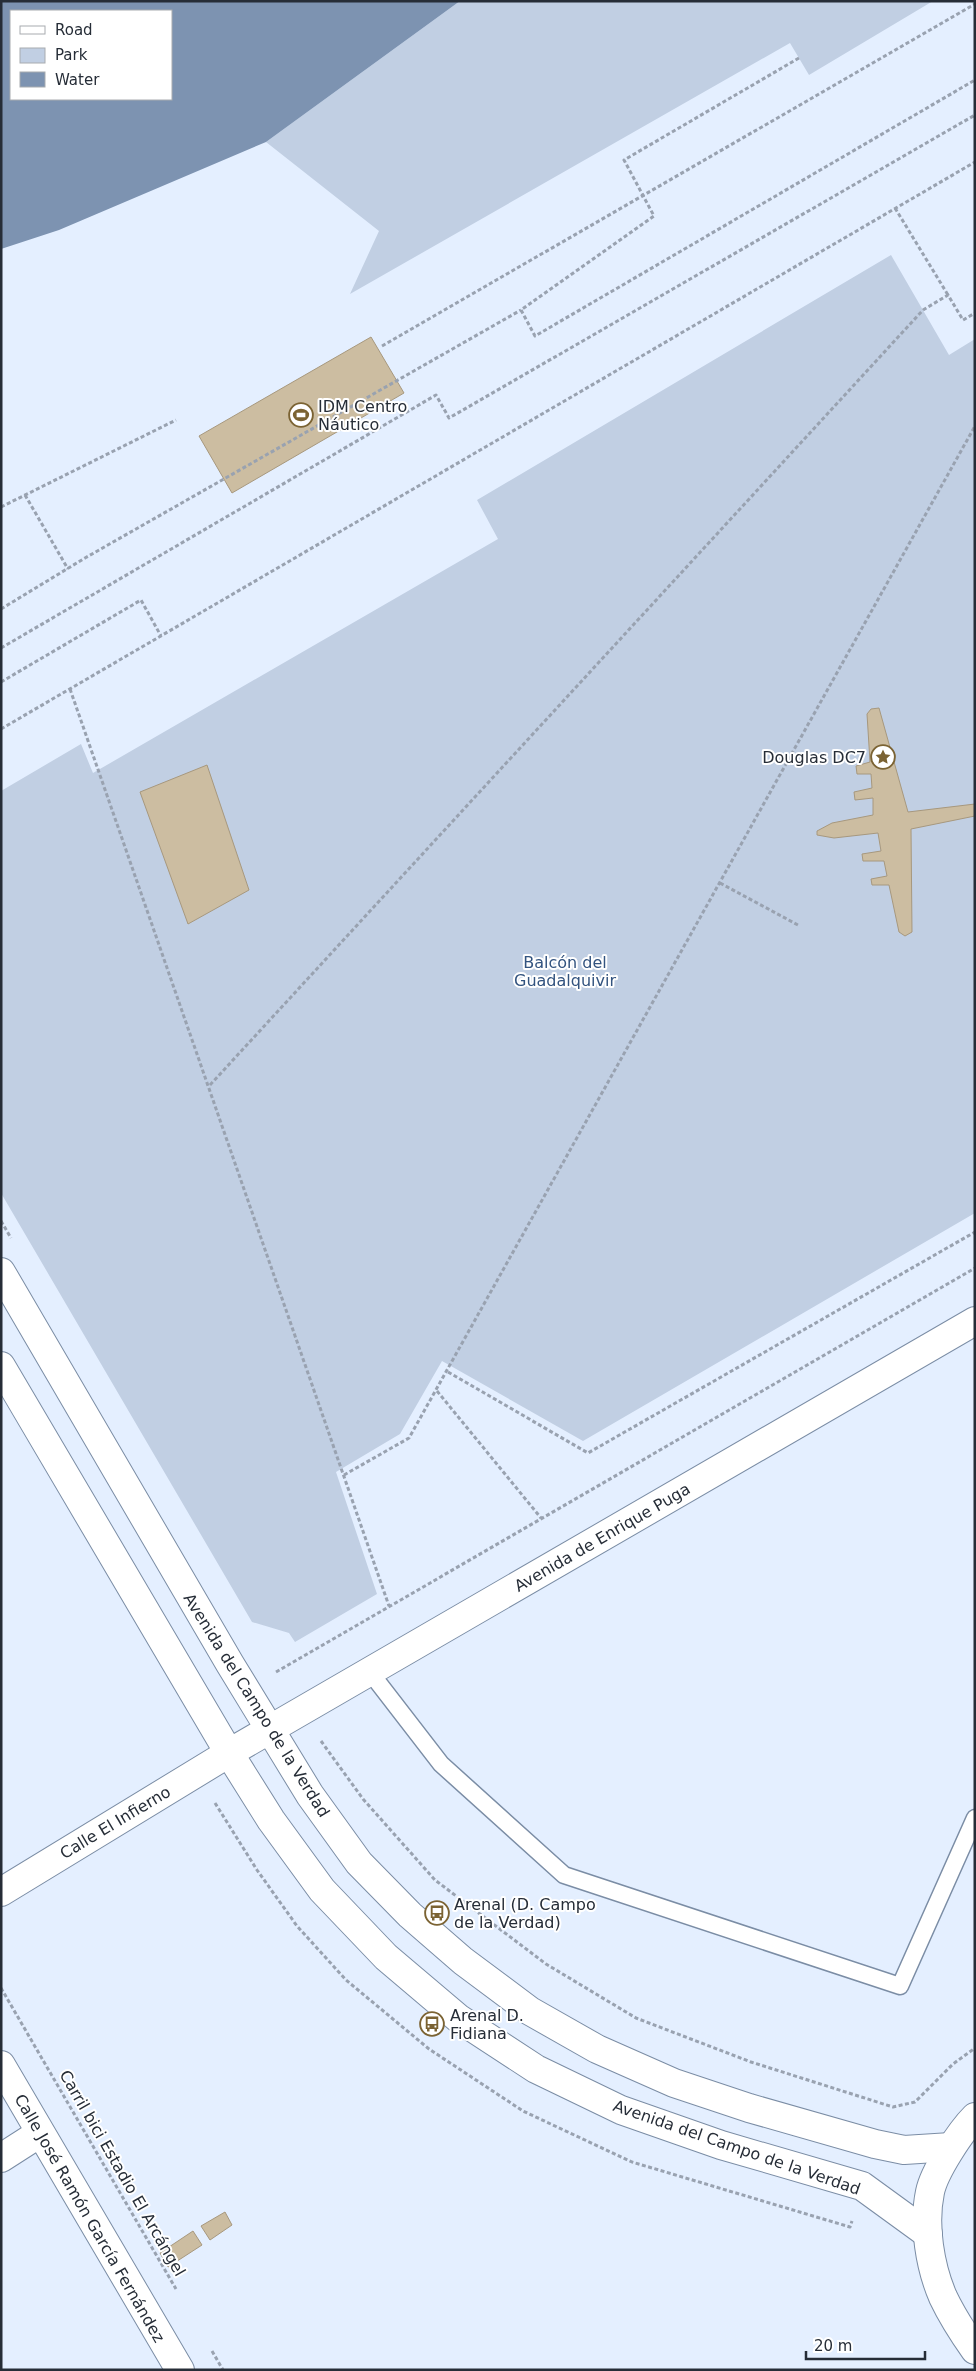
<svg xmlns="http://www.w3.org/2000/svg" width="976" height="2371" font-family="'DejaVu Sans',sans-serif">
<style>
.green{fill:#c1cfe3}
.water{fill:#7d93b1;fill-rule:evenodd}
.building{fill:#ccbda1;stroke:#a7987e}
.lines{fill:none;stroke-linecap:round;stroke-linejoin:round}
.lane-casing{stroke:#7b8da5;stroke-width:19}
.street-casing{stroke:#7b8da5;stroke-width:30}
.primary-casing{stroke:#7b8da5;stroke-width:30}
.path{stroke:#99a2b0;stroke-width:3;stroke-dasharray:4 2.5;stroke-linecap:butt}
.lane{stroke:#fff;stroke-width:16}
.street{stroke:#fff;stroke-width:28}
.primary{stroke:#fff;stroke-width:28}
.labels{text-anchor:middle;stroke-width:4;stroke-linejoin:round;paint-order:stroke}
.poi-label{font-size:16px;fill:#262d37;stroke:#fff;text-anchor:start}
.park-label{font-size:16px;fill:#32537f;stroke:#fff}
.street-label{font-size:16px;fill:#262d37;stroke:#fff}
</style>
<rect width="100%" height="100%" fill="#e4efff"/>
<g class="green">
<polygon points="460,1 933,1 809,75 790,43 350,294 379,231 266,142"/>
<polygon points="891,255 949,355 975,339 975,1213 583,1441 442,1361 400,1434 336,1472 377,1594 295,1642 289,1633 252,1622 1,1193 1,791 81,744 93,773 498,539 477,500"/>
</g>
<path class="water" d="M 1,1 L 460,1 L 266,142 L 59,230 L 1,249 ZM 11,11 L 171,11 L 171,99 L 11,99 Z"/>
<g class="building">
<polygon points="371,337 404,393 232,493 199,436"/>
<polygon points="879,708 908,812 975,804 975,816 911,829 912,932 905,936 899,932 889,885 872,885 871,879 887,876 884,861 863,861 862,854 881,851 878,833 834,838 817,835 817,831 832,823 873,815 873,798 855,800 854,792 872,788 871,774 857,774 856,766 870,762 867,714 871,709"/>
<polygon points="207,765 249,890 188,924 140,792"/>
<polygon points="225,2212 232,2225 210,2240 201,2226"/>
<polygon points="193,2231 202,2245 168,2267 160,2253"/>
</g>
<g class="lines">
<g class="lane-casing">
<polyline id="lane" points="370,1672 441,1764 564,1875 900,1986 975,1818"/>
</g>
<g class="street-casing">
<g id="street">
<polyline points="1,1892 229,1753 975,1321"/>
<polyline points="1,2065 180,2370"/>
<polyline points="1,2158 40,2133"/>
</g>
</g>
<g class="primary-casing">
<g id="primary">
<polyline points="1,1272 230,1664 310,1795 359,1863 410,1915 463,1961 530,2011 597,2049 674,2083 749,2108 875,2144 904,2150 951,2147"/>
<polyline points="1,1366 229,1753 271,1820 322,1890 386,1957 458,2018 536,2069 621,2110 721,2145 862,2186 928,2234"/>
<path d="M 975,2117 C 960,2132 934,2172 930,2192 C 923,2225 930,2267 943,2297 C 952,2316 963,2333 975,2350"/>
</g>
</g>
<g class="path">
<polyline points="799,58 624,160 654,216 521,310 535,336 975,80"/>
<polyline points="895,208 948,295"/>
<polyline points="382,346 975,4"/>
<polyline points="25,495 68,569"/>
<polyline points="1,507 176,420"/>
<polyline points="1,609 85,558 521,310"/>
<polyline points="1,648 436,395 449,418 975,115"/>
<polyline points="1,682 141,600 161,636"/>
<polyline points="70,689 389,1606"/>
<polyline points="1,729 975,162"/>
<polyline points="720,883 798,925"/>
<polyline points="210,1085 923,310 948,295 963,320 975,313"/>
<polyline points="1,1221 11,1238"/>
<polyline points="448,1372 588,1453 975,1232"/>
<polyline points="437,1391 541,1518"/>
<polyline points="344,1475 409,1438 975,426"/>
<polyline points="276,1672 975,1268"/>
<polyline points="321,1741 363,1799 435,1880 546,1964 636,2018 751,2062 893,2107 915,2102 953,2064 975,2048"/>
<polyline points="215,1803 257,1870 297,1926 346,1980 429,2049 523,2111 632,2162 850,2227 852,2221"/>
<polyline points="1,1988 176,2289"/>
<polyline points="212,2351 223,2370"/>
</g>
<use href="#lane" class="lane"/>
<use href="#street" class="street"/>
<use href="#primary" class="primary"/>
</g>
<defs>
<g id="stadium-ring" transform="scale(1.25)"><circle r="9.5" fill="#fff" stroke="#7b6333" stroke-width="1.5"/><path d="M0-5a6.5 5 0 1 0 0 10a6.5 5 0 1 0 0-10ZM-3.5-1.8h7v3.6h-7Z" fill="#7b6333"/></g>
<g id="sight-ring" transform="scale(1.25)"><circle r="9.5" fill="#fff" stroke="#7b6333" stroke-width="1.5"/><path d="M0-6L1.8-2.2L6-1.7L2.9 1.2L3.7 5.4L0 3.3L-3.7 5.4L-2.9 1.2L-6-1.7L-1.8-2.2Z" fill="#7b6333"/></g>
<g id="bus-ring" transform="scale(1.25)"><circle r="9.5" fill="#fff" stroke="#7b6333" stroke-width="1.5"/><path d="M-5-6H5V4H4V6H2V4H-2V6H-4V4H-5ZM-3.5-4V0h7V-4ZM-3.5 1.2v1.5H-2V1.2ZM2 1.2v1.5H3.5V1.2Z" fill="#7b6333"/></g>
</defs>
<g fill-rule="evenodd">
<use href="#stadium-ring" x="301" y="415"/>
<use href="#sight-ring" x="883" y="757"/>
<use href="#bus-ring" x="437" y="1913"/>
<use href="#bus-ring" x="432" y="2024"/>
</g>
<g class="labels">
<g class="poi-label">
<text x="318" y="412">IDM Centro<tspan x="318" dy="18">Náutico</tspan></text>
<text x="866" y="763" text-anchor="end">Douglas DC7</text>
<text x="454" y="1910">Arenal (D. Campo<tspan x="454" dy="18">de la Verdad)</tspan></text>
<text x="450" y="2021">Arenal D.<tspan x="450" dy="18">Fidiana</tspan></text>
</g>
<g class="park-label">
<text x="565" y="968">Balcón del<tspan x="565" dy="18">Guadalquivir</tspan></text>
</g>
<g class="street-label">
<text transform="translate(602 1537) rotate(-30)" y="6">Avenida de Enrique Puga</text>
<text transform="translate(257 1705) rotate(58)" y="6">Avenida del Campo de la Verdad</text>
<text transform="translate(115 1822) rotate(-31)" y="6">Calle El Infierno</text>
<text transform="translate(737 2147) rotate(19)" y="6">Avenida del Campo de la Verdad</text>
<text transform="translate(123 2173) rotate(60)" y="6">Carril bici Estadio El Arcángel</text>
<text transform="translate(90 2218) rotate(60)" y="6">Calle José Ramón García Fernández</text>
</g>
</g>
<rect width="976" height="2371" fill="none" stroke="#262d37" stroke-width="5"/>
<rect x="10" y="10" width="162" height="90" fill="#ffffff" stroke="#a8abaf"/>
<rect x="20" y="26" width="25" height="8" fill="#ffffff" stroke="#a8abaf"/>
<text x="55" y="35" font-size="15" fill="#262d37">Road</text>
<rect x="20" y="48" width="25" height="15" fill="#c1cfe3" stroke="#a8abaf"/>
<text x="55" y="60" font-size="15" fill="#262d37">Park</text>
<rect x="20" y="72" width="25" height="15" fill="#7d93b1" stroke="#a8abaf"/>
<text x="55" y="85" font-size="15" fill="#262d37">Water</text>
<path d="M806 2351v8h119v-8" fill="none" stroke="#262d37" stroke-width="2.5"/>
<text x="814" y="2351" font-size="15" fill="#262d37" stroke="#ffffff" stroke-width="4" paint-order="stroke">20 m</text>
</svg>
